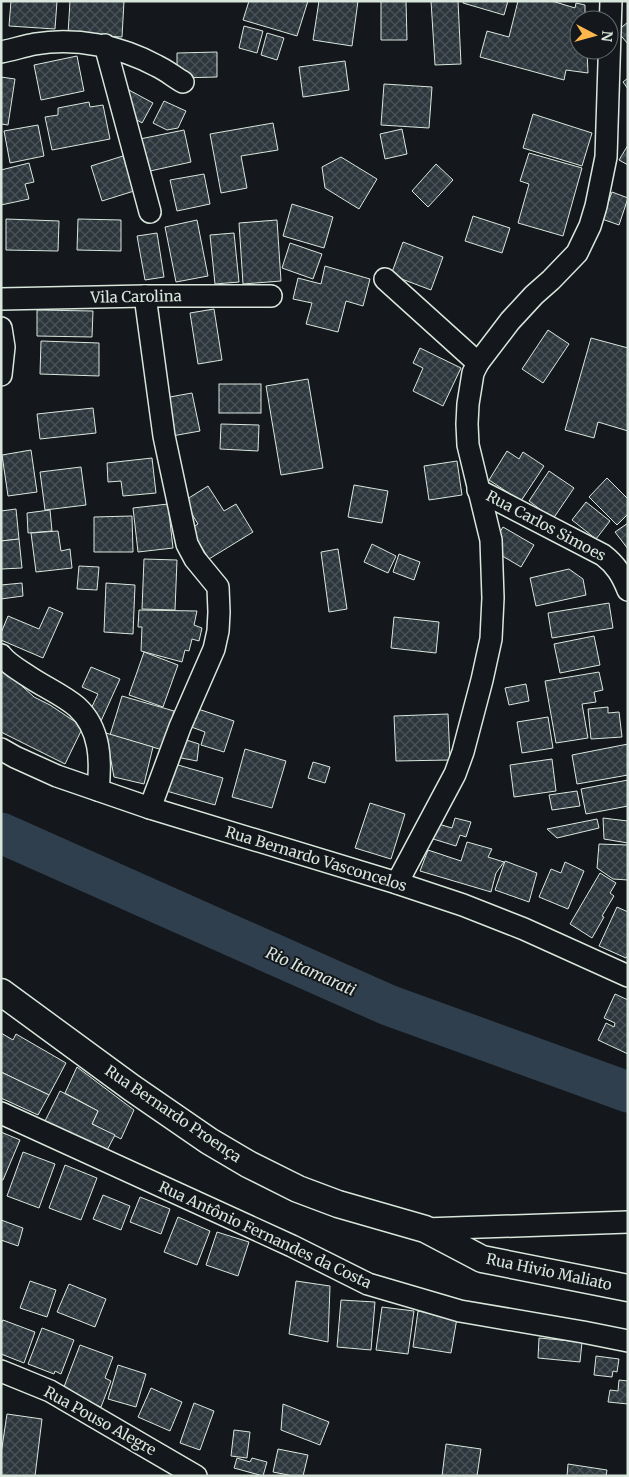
<svg xmlns="http://www.w3.org/2000/svg" width="629" height="1477" font-family="Merriweather,serif">
<style>
.lines{fill:none;stroke-linecap:round;stroke-linejoin:round}
.river{stroke:#2f3f4d;stroke-width:41}
.building{fill:url(#building-cross-hatch);stroke:#d8e6dc}
.minor-casing{stroke:#d8e6dc;stroke-width:24}
.tertiary-casing{stroke:#d8e6dc;stroke-width:29}
.minor{stroke:#14181c;stroke-width:21}
.tertiary{stroke:#14181c;stroke-width:26}
.labels{text-anchor:middle;stroke-width:4;stroke-linejoin:round;paint-order:stroke}
.street-label{font-size:15px;fill:#d8e6dc;stroke:#14181c}
.water-label{font-size:16px;font-style:italic;fill:#d8e6dc;stroke:#14181c}
</style>
<defs>
<pattern id="building-cross-hatch" width="8" height="8" patternUnits="userSpaceOnUse" patternTransform="scale(1.25)"><rect width="8" height="8" fill="#2c363c"/><path d="M0 0l8 8M0 8l8-8" fill="none" stroke="#4a5358"/></pattern>
</defs>
<rect width="100%" height="100%" fill="#14181c"/>
<g class="lines">
<polyline class="river" points="1,833 388,1005 628,1092"/>
</g>
<g class="building">
<polygon points="11,1 57,1 55,29 9,26"/>
<polygon points="70,1 124,1 122,37 68,34"/>
<polygon points="249,1 308,1 297,36 243,20"/>
<polygon points="319,1 358,1 352,46 313,40"/>
<polygon points="381,1 406,1 407,40 381,40"/>
<polygon points="431,1 458,1 461,64 435,65"/>
<polygon points="463,1 508,1 504,15 463,3"/>
<polygon points="518,1 552,1 575,8 576,3 585,5 585,20 579,20 579,50 587,50 588,73 566,70 564,80 480,57 487,31 509,37"/>
<polygon points="628,22 628,44 617,31"/>
<polygon points="244,26 263,31 257,53 239,48"/>
<polygon points="267,33 284,38 277,60 261,55"/>
<polygon points="217,52 217,77 177,78 177,53"/>
<polygon points="77,56 84,91 41,100 34,65"/>
<polygon points="345,61 349,90 303,97 299,67"/>
<polygon points="1,77 15,79 8,125 1,124"/>
<polygon points="628,78 628,89 623,82"/>
<polygon points="384,84 432,87 429,128 381,125"/>
<polygon points="129,90 153,103 142,123 125,113 122,103"/>
<polygon points="164,101 186,111 178,128 167,130 153,123"/>
<polygon points="89,102 90,107 103,105 110,139 52,150 45,117 58,115 58,108"/>
<polygon points="533,114 592,133 582,166 523,148"/>
<polygon points="273,123 278,150 241,156 247,188 221,193 210,134"/>
<polygon points="38,125 44,156 10,163 4,131"/>
<polygon points="402,129 407,154 385,159 380,134"/>
<polygon points="184,130 191,162 141,173 135,140"/>
<polygon points="628,145 628,165 619,160"/>
<polygon points="529,153 582,168 563,236 518,223 529,184 520,181"/>
<polygon points="123,156 134,191 102,201 91,166"/>
<polygon points="341,157 377,179 359,209 325,188 322,167"/>
<polygon points="29,163 34,182 25,184 29,199 1,205 1,170"/>
<polygon points="436,164 453,180 428,207 412,191"/>
<polygon points="204,174 210,204 177,211 170,180"/>
<polygon points="612,192 628,198 619,225 602,219"/>
<polygon points="292,204 333,217 324,248 283,236"/>
<polygon points="473,216 510,228 502,253 465,241"/>
<polygon points="6,219 59,221 58,251 6,250"/>
<polygon points="78,219 121,220 121,251 77,250"/>
<polygon points="197,220 208,276 176,282 165,227"/>
<polygon points="277,220 281,281 243,284 239,223"/>
<polygon points="157,233 164,277 145,280 137,236"/>
<polygon points="234,233 239,282 215,284 210,235"/>
<polygon points="403,242 443,257 431,290 391,275"/>
<polygon points="290,243 322,254 313,279 282,268"/>
<polygon points="325,266 370,279 363,306 346,301 338,332 306,324 312,303 293,299 298,278 321,284"/>
<polygon points="214,309 222,360 198,364 190,313"/>
<polygon points="37,310 93,311 92,337 37,336"/>
<polygon points="548,330 569,344 543,383 522,369"/>
<polygon points="591,338 628,348 628,431 598,422 594,438 565,430"/>
<polygon points="41,341 99,343 99,376 40,374"/>
<polygon points="420,348 461,368 443,406 413,391 423,368 413,363"/>
<polygon points="308,379 323,468 281,475 266,386"/>
<rect x="219" y="384" width="42" height="29"/>
<polygon points="192,393 200,431 172,436 164,398"/>
<polygon points="93,408 96,433 40,439 37,414"/>
<polygon points="221,424 259,425 258,451 220,449"/>
<polygon points="31,450 37,492 8,496 2,455"/>
<polygon points="507,451 519,459 523,452 544,466 521,501 489,480"/>
<polygon points="152,458 156,493 123,496 121,481 108,482 107,463"/>
<polygon points="457,461 462,495 429,500 424,466"/>
<polygon points="81,467 86,505 45,510 40,472"/>
<polygon points="549,471 574,488 553,519 529,501"/>
<polygon points="607,478 628,499 628,514 617,525 589,497"/>
<polygon points="354,485 388,491 382,523 348,517"/>
<polygon points="208,486 224,511 236,504 253,532 209,559 190,529 198,524 184,501"/>
<polygon points="586,502 610,521 596,539 572,520"/>
<polygon points="168,504 173,548 138,552 133,508"/>
<polygon points="16,509 19,539 1,541 1,511"/>
<polygon points="50,510 52,531 28,533 27,513"/>
<polygon points="132,516 133,552 94,552 94,517"/>
<polygon points="628,523 628,549 615,532"/>
<polygon points="503,527 534,545 521,567 499,554 495,540"/>
<polygon points="58,531 61,551 70,549 72,568 36,572 31,533"/>
<polygon points="19,539 22,568 1,569 1,541"/>
<polygon points="372,544 396,556 388,573 364,562"/>
<polygon points="338,549 347,609 329,612 321,552"/>
<polygon points="399,554 420,562 414,580 393,572"/>
<polygon points="144,559 177,560 175,610 142,609"/>
<polygon points="79,566 99,567 97,590 77,589"/>
<polygon points="569,569 583,579 586,595 536,606 530,578"/>
<polygon points="22,583 23,596 1,599 1,585"/>
<polygon points="106,583 135,585 133,634 104,632"/>
<polygon points="609,603 613,628 552,638 548,613"/>
<polygon points="49,607 63,613 43,658 1,640 1,633 8,616 39,629"/>
<polygon points="139,610 197,611 194,625 202,628 199,641 192,639 189,651 185,650 182,662 141,651 142,627 138,627"/>
<polygon points="394,617 439,622 436,653 391,648"/>
<polygon points="594,636 600,665 560,673 554,644"/>
<polygon points="144,652 178,665 163,707 129,695"/>
<polygon points="1,667 34,697 50,705 83,727 65,764 1,732"/>
<polygon points="91,667 120,679 101,721 88,715 98,694 82,687"/>
<polygon points="599,672 603,690 594,692 596,702 582,704 588,738 556,743 545,681"/>
<polygon points="526,684 529,701 509,705 505,688"/>
<polygon points="122,696 174,711 163,750 110,735"/>
<polygon points="192,707 234,721 224,752 201,745 205,732 186,725"/>
<polygon points="608,707 608,713 619,712 622,737 591,739 588,709"/>
<polygon points="448,714 450,760 396,761 394,716"/>
<polygon points="548,717 553,748 522,753 517,722"/>
<polygon points="106,733 153,747 144,784 114,777"/>
<polygon points="180,738 199,744 197,761 171,756"/>
<polygon points="628,744 628,775 577,784 572,755"/>
<polygon points="245,749 286,761 272,808 232,797"/>
<polygon points="552,759 556,791 514,797 510,765"/>
<polygon points="313,762 330,767 325,783 308,778"/>
<polygon points="171,763 223,778 215,805 163,790"/>
<polygon points="628,780 628,806 586,814 581,789"/>
<polygon points="577,791 580,806 552,810 549,795"/>
<polygon points="370,803 405,814 391,859 355,848"/>
<polygon points="455,818 471,822 466,837 460,835 456,846 430,838 435,823 452,828"/>
<polygon points="603,818 628,821 628,843 604,839"/>
<polygon points="597,819 599,828 557,838 547,829"/>
<polygon points="467,842 492,849 488,857 504,862 496,873 491,892 420,871 428,850 461,861"/>
<polygon points="599,844 628,845 628,880 613,879 597,868"/>
<polygon points="505,861 537,873 529,902 495,890"/>
<polygon points="565,862 584,871 568,909 539,897 551,869 561,873"/>
<polygon points="600,873 616,883 610,893 614,896 602,916 604,917 592,938 570,924"/>
<polygon points="617,907 628,912 628,955 626,958 599,946"/>
<polygon points="615,994 628,1000 628,1054 598,1040 606,1023 614,1027 615,1023 604,1018"/>
<polygon points="1,1033 13,1040 16,1034 66,1063 49,1095 1,1072"/>
<polygon points="77,1067 134,1110 121,1139 92,1124 98,1111 65,1093"/>
<polygon points="1,1072 49,1095 38,1115 1,1098"/>
<polygon points="60,1091 98,1111 92,1124 115,1135 104,1156 43,1125"/>
<polygon points="1,1132 20,1140 3,1180 1,1180"/>
<polygon points="23,1152 55,1164 39,1208 7,1196"/>
<polygon points="65,1165 97,1178 81,1220 49,1208"/>
<polygon points="103,1195 130,1206 121,1230 93,1219"/>
<polygon points="140,1197 170,1209 161,1234 130,1222"/>
<polygon points="178,1217 210,1231 197,1265 164,1252"/>
<polygon points="1,1220 23,1228 18,1246 1,1240"/>
<polygon points="217,1232 249,1242 238,1276 206,1265"/>
<polygon points="30,1281 56,1290 47,1317 20,1308"/>
<polygon points="296,1281 330,1286 328,1342 289,1334"/>
<polygon points="69,1284 106,1299 95,1327 57,1312"/>
<polygon points="341,1300 375,1302 371,1350 337,1347"/>
<polygon points="382,1307 414,1311 408,1354 376,1350"/>
<polygon points="418,1311 457,1318 451,1353 413,1347"/>
<polygon points="3,1320 35,1332 24,1363 1,1354 1,1324"/>
<polygon points="42,1328 74,1340 61,1374 55,1371 54,1374 28,1364"/>
<polygon points="539,1338 582,1342 580,1362 538,1358"/>
<polygon points="80,1345 113,1357 105,1378 111,1381 101,1407 62,1392"/>
<polygon points="596,1356 619,1359 617,1372 613,1371 612,1377 594,1375"/>
<polygon points="118,1365 146,1374 136,1407 108,1399"/>
<polygon points="619,1380 628,1381 628,1404 608,1402 610,1390 618,1391"/>
<polygon points="151,1388 182,1402 170,1431 138,1417"/>
<polygon points="194,1403 214,1411 200,1450 180,1443"/>
<polygon points="283,1404 329,1422 320,1445 281,1430"/>
<polygon points="7,1414 42,1419 35,1476 1,1476 1,1454"/>
<polygon points="234,1430 250,1432 247,1458 231,1456"/>
<polygon points="446,1444 481,1449 477,1476 442,1476"/>
<polygon points="278,1449 308,1455 303,1476 293,1476 273,1472"/>
<polygon points="237,1458 250,1462 252,1458 267,1462 263,1476 234,1468"/>
<polygon points="568,1464 607,1470 606,1476 567,1476"/>
</g>
<g class="lines">
<g class="minor-casing">
<g id="minor">
<polyline points="105,45 150,212"/>
<path d="M 1,52 C 12,50 24,46 35,44 C 76,37 120,46 157,66 C 166,70 174,77 183,82"/>
<polyline points="385,279 478,363"/>
<polyline points="145,296 164,436 187,544 195,559 218,587 219,612 218,631 214,649 180,727 150,808"/>
<polyline points="1,299 145,296 271,296"/>
<polyline points="1,328 4,347 1,375"/>
<path d="M 478,490 L 603,555 C 616,565 622,575 628,590"/>
<path d="M 1,655 C 8,664 19,670 28,676 C 44,687 63,695 77,707 C 101,729 101,761 98,790"/>
<polyline points="1,749 15,757 57,776 150,808 397,883 463,905 524,929 628,976"/>
<polyline points="397,883 455,774 463,752 482,680 491,639 493,598 491,540 468,445 467,424 468,404 473,373 478,363 510,321 534,295 551,280 577,253 590,226 596,206 606,157 611,1"/>
<polyline points="1,1113 292,1246 368,1284 460,1311 583,1332 628,1341"/>
<polyline points="425,1229 628,1222"/>
<polyline points="1,1371 50,1391 196,1476"/>
</g>
</g>
<g class="tertiary-casing">
<polyline id="tertiary" points="1,992 132,1088 209,1141 248,1164 298,1189 338,1204 425,1229 482,1259 628,1288"/>
</g>
<use href="#minor" class="minor"/>
<use href="#tertiary" class="tertiary"/>
</g>
<g class="labels">
<g class="street-label">
<text transform="translate(136 297) rotate(-1)" y="5">Vila Carolina</text>
<text transform="translate(546 526) rotate(28)" y="5">Rua Carlos Simoes</text>
<text transform="translate(316 859) rotate(17)" y="5">Rua Bernardo Vasconcelos</text>
<text transform="translate(173 1114) rotate(34)" y="5">Rua Bernardo Proença</text>
<text transform="translate(265 1235) rotate(25)" y="5">Rua Antônio Fernandes da Costa</text>
<text transform="translate(549 1272) rotate(12)" y="5">Rua Hivio Maliato</text>
<text transform="translate(100 1421) rotate(29)" y="5">Rua Pouso Alegre</text>
</g>
<g class="water-label">
<text transform="translate(311 971) rotate(24)" y="6">Rio Itamarati</text>
</g>
</g>
<rect width="629" height="1477" fill="none" stroke="#d8e6dc" stroke-width="5"/>
<g transform="translate(594 35) rotate(96)"><circle r="24" fill="#14181c" stroke="#626a69"/>
<path d="M0-4L9 19L0 12L-9 19Z" fill="#ffb74d"/>
<text y="-8" font-size="14" font-weight="bold" text-anchor="middle" fill="#d8e6dc">N</text>
</g>
</svg>
